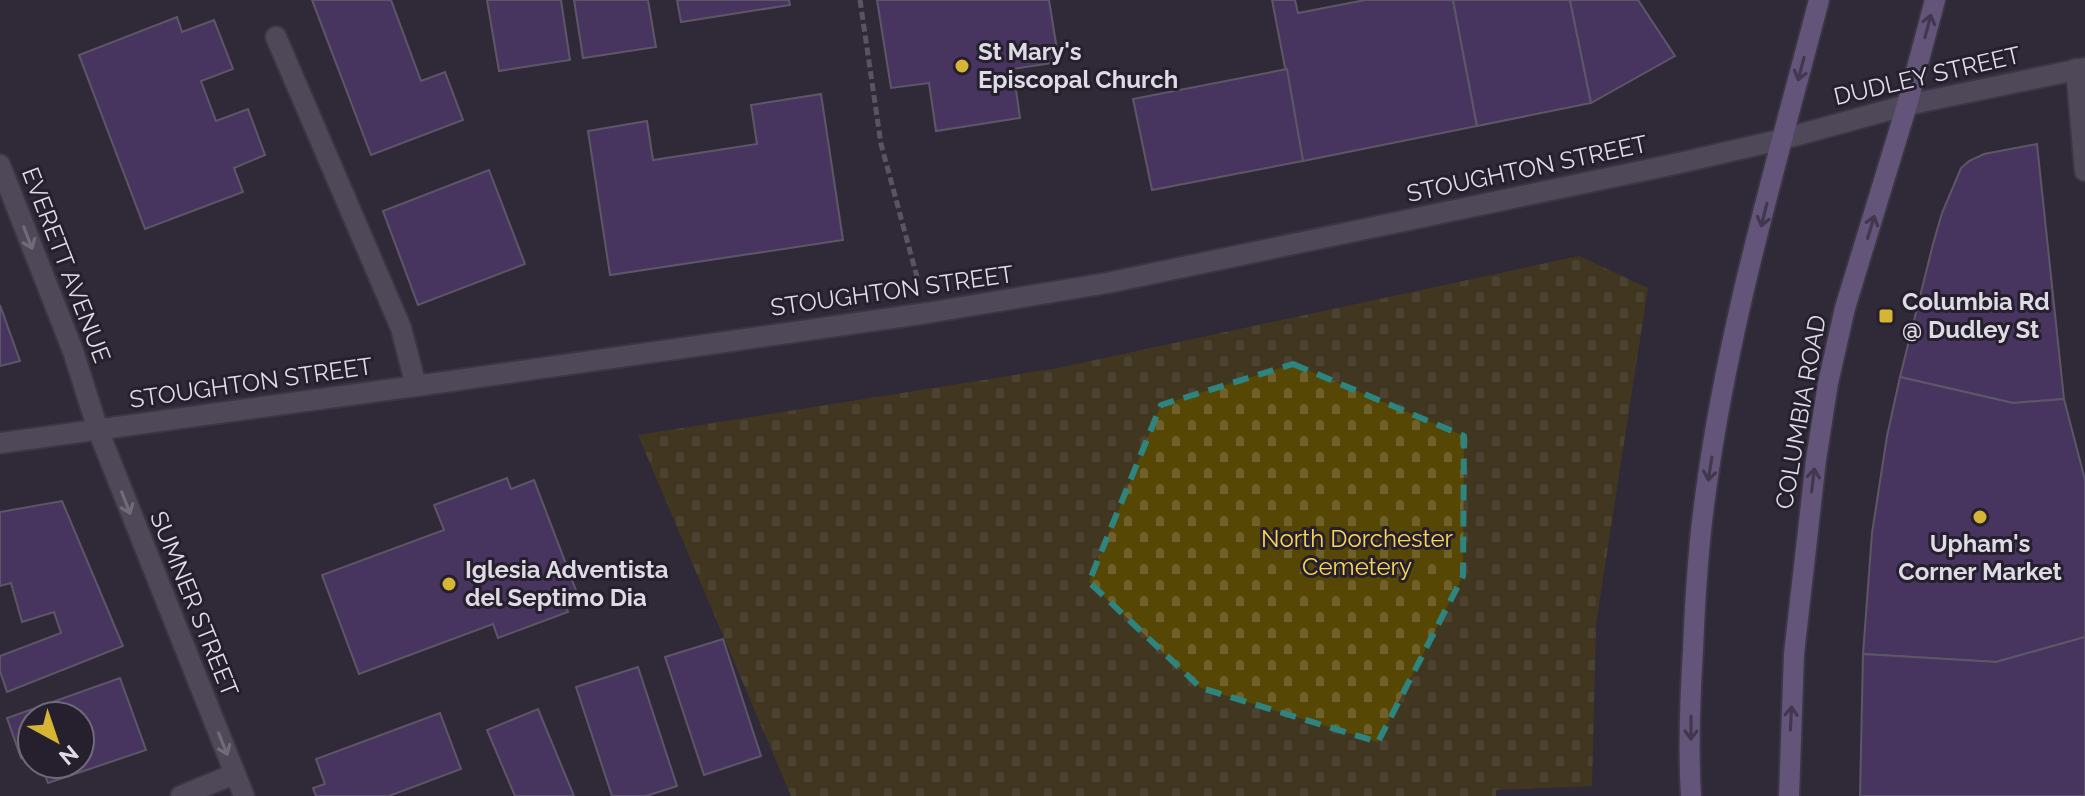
<svg xmlns="http://www.w3.org/2000/svg" width="2085" height="796" font-family="Raleway,sans-serif">
<style>
.cemetery{fill:url(#cemetery-stones)}
.building{fill:#67448e;stroke:#948c9f;stroke-width:2}
.lines{fill:none;stroke-linecap:round;stroke-linejoin:round}
.minor-casing{stroke:#4b4652;stroke-width:24}
.secondary-casing{stroke:#4b4652;stroke-width:24}
.primary-casing{stroke:#4b4652;stroke-width:24}
.path{stroke:#8d8895;stroke-width:5;stroke-dasharray:8 4;stroke-linecap:butt}
.minor{stroke:#746d7f;stroke-width:20}
.secondary{stroke:#746d7f;stroke-width:20}
.primary{stroke:#a387c7;stroke-width:20}
.oneway{stroke:#57496b}
.oneway2{stroke:#bfbac6}
.marked{fill:none;stroke:#2e8580;stroke-width:6;stroke-dasharray:16 10;stroke-linejoin:round}
.poi-dot{fill:#d6b534;stroke:#251f2e;stroke-width:3}
.labels{text-anchor:middle;stroke-width:6;stroke-linejoin:round;paint-order:stroke}
.poi-label{font-size:24px;font-weight:bold;fill:#dfdbe5;stroke:#251f2e;text-anchor:start}
.street-label{font-size:24px;fill:#dfdbe5;stroke:#251f2e}
.park-label{font-size:24px;fill:#fad653;stroke:#251f2e}
</style>
<defs>
<pattern id="cemetery-stones" width="16" height="16" patternUnits="userSpaceOnUse" patternTransform="scale(2)"><rect width="16" height="16" fill="#574705"/><path d="M2 7V4a2 2 0 0 1 4 0v3zM10 15v-3a2 2 0 0 1 4 0v3z" fill="#6f6129"/></pattern>
</defs>
<rect width="100%" height="100%" fill="#2f2938"/>
<polygon class="cemetery" points="1579,256 1648,288 1596,624 1592,786 1496,790 1496,796 791,796 638,435 1058,368"/>
<g class="building">
<polygon points="312,0 391,0 421,81 445,72 463,120 371,155"/>
<polygon points="487,0 561,0 570,60 499,71"/>
<polygon points="574,0 648,0 656,47 583,58"/>
<polygon points="677,0 789,0 790,5 681,22"/>
<polygon points="877,0 1049,0 1059,62 1013,69 1020,118 936,131 929,83 891,88"/>
<polygon points="1272,0 1295,0 1298,13 1365,0 1453,0 1477,126 1303,161"/>
<polygon points="1453,0 1570,0 1591,103 1477,126"/>
<polygon points="1570,0 1638,0 1675,56 1591,103"/>
<polygon points="177,17 182,32 214,20 233,69 201,81 216,121 248,109 265,155 234,168 243,192 145,229 79,55"/>
<polygon points="1287,69 1303,161 1152,190 1133,99"/>
<polygon points="821,94 843,240 610,275 588,131 647,121 653,160 757,144 751,105"/>
<polygon points="2037,144 2064,399 2013,403 1900,377 1933,244 1942,213 1961,168 1969,161 1984,154"/>
<polygon points="489,170 525,264 418,305 383,211"/>
<polygon points="0,305 20,361 0,366"/>
<polygon points="1900,377 2013,403 2064,399 2085,480 2085,637 1996,662 1863,654 1872,533 1887,436"/>
<polygon points="507,478 511,489 534,480 577,593 563,598 568,612 498,638 493,624 359,674 322,575 444,530 434,505"/>
<polygon points="62,501 123,646 7,692 0,671 0,656 61,633 54,612 22,622 11,583 0,586 0,512"/>
<polygon points="2085,637 2085,796 1860,796 1863,654 1996,662"/>
<polygon points="723,639 761,756 704,775 665,657"/>
<polygon points="638,667 677,786 646,796 612,796 576,687"/>
<polygon points="120,678 146,750 48,783 41,764 80,764 80,716 32,716 32,755 21,758 7,718"/>
<polygon points="538,709 574,796 515,796 487,730"/>
<polygon points="440,713 461,769 389,796 316,796 313,788 325,784 316,759"/>
</g>
<g class="lines">
<g class="minor-casing">
<g id="minor">
<polyline points="276,37 401,328 416,386"/>
<polyline points="2076,69 2085,171"/>
<polyline points="0,165 73,351 98,430 244,796"/>
<polyline points="181,796 234,774"/>
</g>
</g>
<g class="secondary-casing">
<polyline id="secondary" points="0,443 416,386 927,313 1107,283 1675,164 1783,139 1907,105 2085,68"/>
</g>
<g class="primary-casing">
<g id="primary">
<path d="M 1691,796 C 1688,748 1690,698 1693,650 C 1695,599 1698,548 1705,498 C 1727,329 1776,165 1819,0"/>
<polyline points="1789,796 1794,654 1816,460 1828,383 1845,308 1907,105 1935,0"/>
</g>
</g>
<polyline class="path" points="860,0 881,144 917,277"/>
<use href="#minor" class="minor"/>
<use href="#secondary" class="secondary"/>
<use href="#primary" class="primary"/>
</g>
<defs><path id="oneway-shaft" d="M-6 0H5M1.5-3L5.5 0L1.5 3" fill="none" stroke-width="1.6" stroke-linecap="round" stroke-linejoin="round" transform="scale(2)"/></defs>
<g class="oneway">
<use href="#oneway-shaft" transform="translate(1928 26) rotate(-75)"/>
<use href="#oneway-shaft" transform="translate(1801 69) rotate(105)"/>
<use href="#oneway-shaft" transform="translate(1764 215) rotate(104)"/>
<use href="#oneway-shaft" transform="translate(1871 227) rotate(-73)"/>
<use href="#oneway-shaft" transform="translate(1710 469) rotate(99)"/>
<use href="#oneway-shaft" transform="translate(1813 480) rotate(-83)"/>
<use href="#oneway-shaft" transform="translate(1791 718) rotate(-87)"/>
<use href="#oneway-shaft" transform="translate(1691 728) rotate(90)"/>
</g>
<g class="oneway2">
<use href="#oneway-shaft" transform="translate(28 238) rotate(69)"/>
<use href="#oneway-shaft" transform="translate(126 503) rotate(69)"/>
<use href="#oneway-shaft" transform="translate(223 744) rotate(68)"/>
</g>
<path d="M0 0H2085V796H0ZM 1293,364 L 1464,436 L 1463,576 L 1378,742 L 1201,688 L 1089,582 L 1161,405 Z" fill="#2f2938" fill-opacity=".55" fill-rule="evenodd"/>
<path class="marked" d="M 1293,364 L 1464,436 L 1463,576 L 1378,742 L 1201,688 L 1089,582 L 1161,405 Z"/>
<g class="poi-dot">
<circle cx="962" cy="66" r="8"/>
<rect x="1878" y="308" width="16" height="16" rx="4"/>
<circle cx="1980" cy="517" r="8"/>
<circle cx="449" cy="584" r="8"/>
</g>
<g class="labels">
<g class="poi-label">
<text x="978" y="60">St Mary's<tspan x="978" dy="28">Episcopal Church</tspan></text>
<text x="1902" y="310">Columbia Rd<tspan x="1902" dy="28">@ Dudley St</tspan></text>
<text x="1980" y="552" text-anchor="middle">Upham's<tspan x="1980" dy="28">Corner Market</tspan></text>
<text x="465" y="578">Iglesia Adventista<tspan x="465" dy="28">del Septimo Dia</tspan></text>
</g>
<g class="street-label">
<text transform="translate(1927 76) rotate(-13)" y="8">DUDLEY STREET</text>
<text transform="translate(1527 169) rotate(-12)" y="8">STOUGHTON STREET</text>
<text transform="translate(66 265) rotate(69)" y="8">EVERETT AVENUE</text>
<text transform="translate(892 291) rotate(-8)" y="8">STOUGHTON STREET</text>
<text transform="translate(251 383) rotate(-8)" y="8">STOUGHTON STREET</text>
<text transform="translate(1801 412) rotate(-80)" y="8">COLUMBIA ROAD</text>
<text transform="translate(194 604) rotate(68)" y="8">SUMNER STREET</text>
</g>
<g class="park-label">
<text x="1357" y="547">North Dorchester<tspan x="1357" dy="28">Cemetery</tspan></text>
</g>
</g>
<g transform="translate(56 740) rotate(140)"><circle r="38" fill="#251f2e" stroke="#6f6a77" stroke-width="2"/>
<path d="M0-6L14 30L0 20L-14 30Z" fill="#d6b534"/>
<text y="-12" font-size="22" font-weight="bold" text-anchor="middle" fill="#dfdbe5">N</text>
</g>
</svg>
